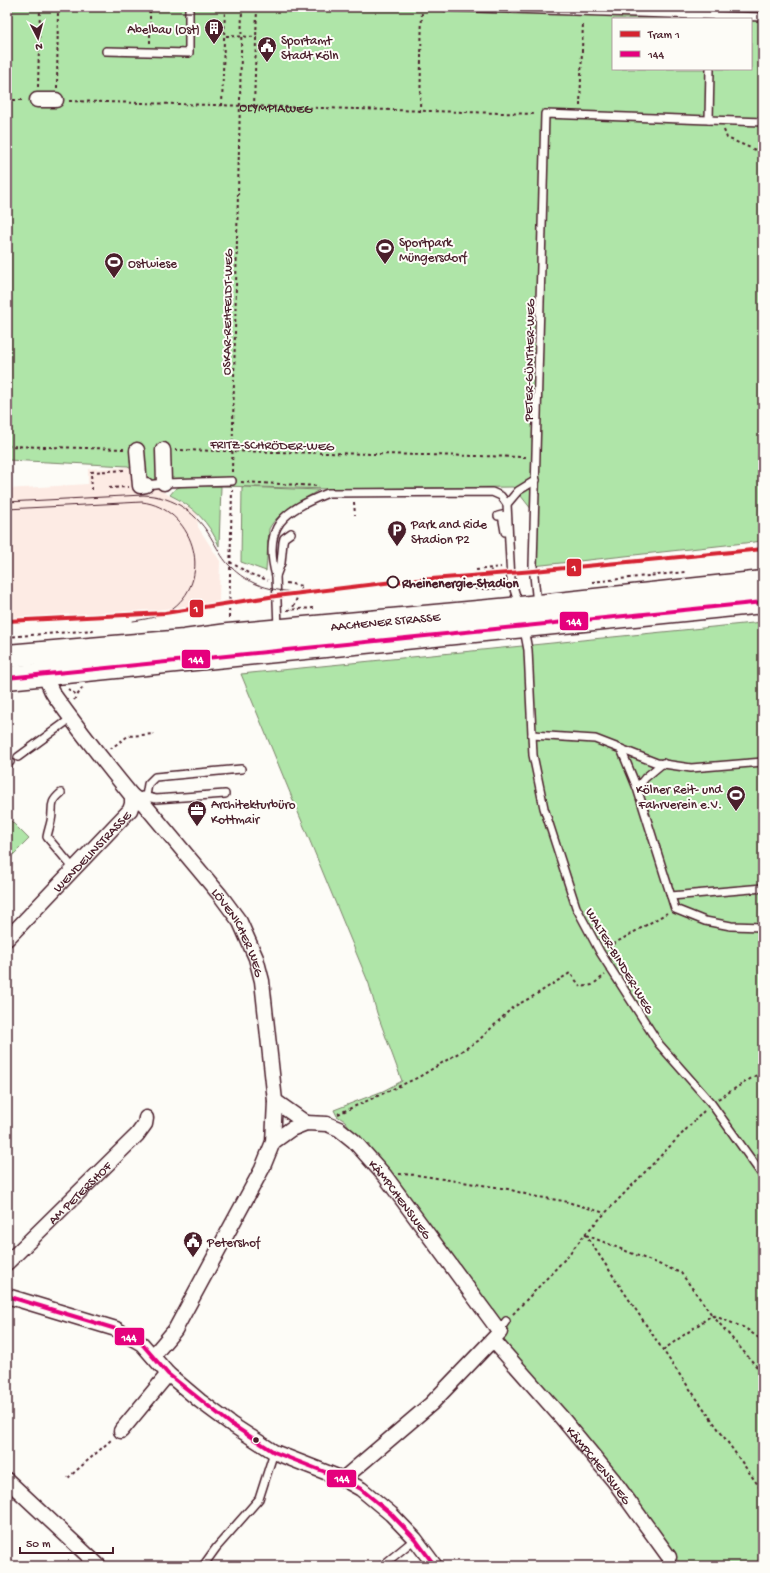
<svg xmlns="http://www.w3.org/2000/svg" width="770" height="1573" font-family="'Gochi Hand',sans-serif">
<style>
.built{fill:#fdebe4}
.green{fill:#afe5a8;stroke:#7c826a;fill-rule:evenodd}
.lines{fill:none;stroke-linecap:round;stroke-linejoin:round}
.lane-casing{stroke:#4a1f2b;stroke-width:10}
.street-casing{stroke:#4a1f2b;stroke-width:17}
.primary-casing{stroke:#4a1f2b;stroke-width:25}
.path{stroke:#4a1f2b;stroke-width:2;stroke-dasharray:3 3;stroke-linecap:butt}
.lane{stroke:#fdfcf7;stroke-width:7}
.street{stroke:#fdfcf7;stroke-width:14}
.primary{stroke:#fdfcf7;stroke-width:22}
.tram{stroke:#4a1f2b;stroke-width:1}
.bus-1-casing{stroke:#fdfcf7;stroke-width:7}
.bus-1{stroke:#e5007d;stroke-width:4}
.tram-1-casing{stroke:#fdfcf7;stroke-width:7}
.tram-1{stroke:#d52330;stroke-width:4}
.stop-dot{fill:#fdfcf7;stroke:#4a1f2b;stroke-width:2}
.bus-dot{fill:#4a1f2b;stroke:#fdfcf7;stroke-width:1.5}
.labels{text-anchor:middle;stroke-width:4;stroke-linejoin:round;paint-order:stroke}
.poi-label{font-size:13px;fill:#4a1f2b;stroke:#fdfcf7;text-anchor:start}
.street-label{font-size:13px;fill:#4a1f2b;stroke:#fdfcf7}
.stop-label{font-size:13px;font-weight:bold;fill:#4a1f2b;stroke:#fdfcf7;text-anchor:start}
.line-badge{stroke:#fdfcf7;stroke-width:1.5}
.badge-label{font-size:11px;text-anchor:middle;font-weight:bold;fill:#fff}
</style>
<rect width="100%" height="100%" fill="#fdfcf7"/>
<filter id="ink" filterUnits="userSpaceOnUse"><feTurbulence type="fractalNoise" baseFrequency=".025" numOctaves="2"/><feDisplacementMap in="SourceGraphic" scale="8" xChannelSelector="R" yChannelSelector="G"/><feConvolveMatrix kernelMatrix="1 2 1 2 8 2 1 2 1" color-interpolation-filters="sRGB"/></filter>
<g filter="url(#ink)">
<polygon class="built" points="157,455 159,489 197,513 198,527 220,561 219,602 156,610 7,618 7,489 88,484 88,469 130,467"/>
<g class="green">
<path d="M 7,7 L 763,7 L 763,541 L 533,566 L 535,514 L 514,487 L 329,489 L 185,485 L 221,486 L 219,546 C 210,523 193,506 170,495 L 175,489 L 184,485 L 161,487 L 128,466 L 7,460 ZM 613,19 L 751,19 L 751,69 L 613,69 Z"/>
<path d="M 242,487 L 319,490 C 303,500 277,512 269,529 L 266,571 L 241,562 Z"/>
<polygon points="763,622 763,1566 682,1566 571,1421 504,1345 503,1338 505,1335 345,1121 337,1116 334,1110 383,1091 402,1081 377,1013 369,984 241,674"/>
<polygon points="7,817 29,839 7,861"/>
</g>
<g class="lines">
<g class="lane-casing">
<g id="lane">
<polyline points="446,7 763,17"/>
<polyline points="106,51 189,53 189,7"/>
<polyline points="709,120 710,69"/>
<polyline points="146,485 164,483 232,481"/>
<polyline points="507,504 518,491 536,480"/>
<polyline points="498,516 502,515 505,532"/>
<path d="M 276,576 C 262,525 284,511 328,493 L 492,492 L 501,496 L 507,504 L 511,580 L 519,605"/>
<polyline points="537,604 533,566 545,114 763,122"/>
<polyline points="278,628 276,576 281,563 283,542 284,538 291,533"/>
<polyline points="524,629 528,650 533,755 544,808 576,907 600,952 659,1044 711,1103 763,1176"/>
<polyline points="532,735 595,739 657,763 691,768 763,762"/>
<polyline points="621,749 637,788 675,909 705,921 731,926 763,927"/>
<polyline points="18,757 70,719"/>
<polyline points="7,765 10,762"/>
<polyline points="637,788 645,778 663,763"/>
<path d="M 61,793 C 48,804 54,807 51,821 C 50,826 48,831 47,837 L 74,869"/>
<polyline points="142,796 156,799 225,794"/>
<polyline points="146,796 148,784 155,777 241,769"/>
<polyline points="671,896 763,888"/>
<polyline points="499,1331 506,1321"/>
<polyline points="203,1566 216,1548 259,1499 274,1452"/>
<polyline points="382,1566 415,1539"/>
</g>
</g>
<g class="street-casing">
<g id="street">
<polyline points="37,100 56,100"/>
<polyline points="137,450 140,486 146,485"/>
<polyline points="163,450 164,483"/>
<path id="s2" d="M 132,796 L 144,804 L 220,895 L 240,922 L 256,958 L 262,981 L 275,1101 L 273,1142 L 262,1169 L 175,1330 L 153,1356"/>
<path id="s3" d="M 7,939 L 130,810 L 132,804 L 132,796 C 105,763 79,730 54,695 C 47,685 49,677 38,671"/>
<polyline points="275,1101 306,1123"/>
<path id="s4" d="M 273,1142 L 291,1129 L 306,1123 L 327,1124 L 339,1129 L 354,1141 L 385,1176 L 500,1332 L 431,1404 L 343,1479"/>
<path id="s5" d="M 7,1263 L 137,1135 L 145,1124 L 146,1118"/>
<polyline points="7,1296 116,1329 142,1344 168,1374 200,1401 231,1424 274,1452 343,1479 361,1489 391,1514 415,1539 435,1566"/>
<path id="s6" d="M 493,1340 L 562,1418 L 614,1481 L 669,1557"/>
<polyline points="121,1431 168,1374"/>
<polyline points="7,1480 99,1566"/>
</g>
</g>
<g class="primary-casing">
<g id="primary">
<path id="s7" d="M 7,656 L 184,641 L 228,635 L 520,608 L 763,582"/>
<polyline points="7,678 763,602"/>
</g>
</g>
<g class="path">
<polyline points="226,36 257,37"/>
<polyline points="150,43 150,7"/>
<polyline points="38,87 40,7"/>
<polyline points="57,88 58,7"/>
<polyline points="7,100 24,100"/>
<path id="s1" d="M 69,101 L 536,114"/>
<polyline points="222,106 225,7"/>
<polyline points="580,106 583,22"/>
<polyline points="254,107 257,7"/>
<polyline points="420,112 422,7"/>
<polyline points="724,130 727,138 758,151 763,156"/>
<polyline points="7,446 125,449"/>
<polyline points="175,450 526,457"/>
<polyline points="232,472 242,7"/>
<polyline points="241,482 319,486"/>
<polyline points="109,488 128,487"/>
<polyline points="92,490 91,472 126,470"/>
<polyline points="354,502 355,515"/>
<polyline points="230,562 250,574 268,580"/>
<polyline points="476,570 501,567"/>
<polyline points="592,582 685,572"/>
<polyline points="286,583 302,586 292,610"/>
<polyline points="475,589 504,589"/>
<polyline points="483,589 492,568"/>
<polyline points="287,610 313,608 313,609"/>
<polyline points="229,618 232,490"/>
<polyline points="7,637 94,630"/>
<polyline points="68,689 77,695"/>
<polyline points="74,700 83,687"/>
<polyline points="110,749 128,736 154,734"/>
<polyline points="608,947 667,913"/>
<polyline points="718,1099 763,1071"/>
<polyline points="338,1114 419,1077 478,1041 513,1007 532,997 570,973 581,987 592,985 605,975"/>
<polyline points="399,1174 417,1175 508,1189 532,1196 564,1201 605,1213"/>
<polyline points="585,1234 675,1368 763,1492"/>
<polyline points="586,1235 681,1273 712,1315 745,1328 763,1341"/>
<polyline points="513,1314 565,1259 585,1234 704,1111"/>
<polyline points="663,1350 712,1315 763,1374"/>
<polyline points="68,1478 111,1440"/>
</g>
<use href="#lane" class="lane"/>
<use href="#street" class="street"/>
<use href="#primary" class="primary"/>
<g class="tram">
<path d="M 7,502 L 143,495 C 175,496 198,514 213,541 C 219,551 223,560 232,568 C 254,590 286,593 315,592"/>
<path d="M 7,509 L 142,502 C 192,508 215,576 173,608 C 161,617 147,619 133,621"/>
</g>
<g class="bus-1-casing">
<g id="bus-1">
<polyline points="7,678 763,602"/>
<polyline points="7,1296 116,1329 142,1344 168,1374 231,1424 274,1452 343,1479 361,1489 391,1514 415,1539 435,1566"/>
</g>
</g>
<use href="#bus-1" class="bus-1"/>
<g class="tram-1-casing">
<polyline id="tram-1" points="7,621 165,613 276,596 393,582 534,571 763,549"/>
</g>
<use href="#tram-1" class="tram-1"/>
</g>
</g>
<defs>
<g id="building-pin" transform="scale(1)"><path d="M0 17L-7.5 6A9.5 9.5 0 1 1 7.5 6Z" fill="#4a1f2b" stroke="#fdfcf7"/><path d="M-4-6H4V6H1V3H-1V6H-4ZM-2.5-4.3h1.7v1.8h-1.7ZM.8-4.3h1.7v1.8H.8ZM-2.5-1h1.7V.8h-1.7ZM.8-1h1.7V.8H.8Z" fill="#fff"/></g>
<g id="civic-pin" transform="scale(1)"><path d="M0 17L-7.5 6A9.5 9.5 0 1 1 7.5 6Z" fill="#4a1f2b" stroke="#fdfcf7"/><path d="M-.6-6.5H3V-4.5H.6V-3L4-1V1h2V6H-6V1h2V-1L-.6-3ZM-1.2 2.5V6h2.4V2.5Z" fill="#fff"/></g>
<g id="stadium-pin" transform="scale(1)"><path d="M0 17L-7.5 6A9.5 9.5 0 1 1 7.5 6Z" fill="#4a1f2b" stroke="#fdfcf7"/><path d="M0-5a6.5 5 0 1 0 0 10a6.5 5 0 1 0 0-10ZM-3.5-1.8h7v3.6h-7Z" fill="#fff"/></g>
<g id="parking-pin" transform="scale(1)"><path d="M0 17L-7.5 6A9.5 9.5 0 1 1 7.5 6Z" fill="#4a1f2b" stroke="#fdfcf7"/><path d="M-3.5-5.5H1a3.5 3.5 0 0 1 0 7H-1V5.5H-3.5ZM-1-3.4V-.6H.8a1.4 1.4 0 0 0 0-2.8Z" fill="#fff"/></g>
<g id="office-pin" transform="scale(1)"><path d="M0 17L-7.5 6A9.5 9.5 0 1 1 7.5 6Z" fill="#4a1f2b" stroke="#fdfcf7"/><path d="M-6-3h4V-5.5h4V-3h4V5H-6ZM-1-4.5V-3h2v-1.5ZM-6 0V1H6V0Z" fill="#fff"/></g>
</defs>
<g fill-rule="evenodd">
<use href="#building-pin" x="214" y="28"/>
<use href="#civic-pin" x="267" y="46"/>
<use href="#stadium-pin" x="385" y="248"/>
<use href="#stadium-pin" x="114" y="262"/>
<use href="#parking-pin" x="397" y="530"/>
<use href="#stadium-pin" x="736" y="795"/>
<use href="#office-pin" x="197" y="810"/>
<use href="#civic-pin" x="193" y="1241"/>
</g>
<circle class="stop-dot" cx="393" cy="582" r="5.5"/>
<circle class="bus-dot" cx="256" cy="1440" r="3.5"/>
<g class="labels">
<g class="poi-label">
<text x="200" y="33" text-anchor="end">Abelbau (Ost)</text>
<text x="281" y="44">Sportamt<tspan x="281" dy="15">Stadt Köln</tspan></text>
<text x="399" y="246">Sportpark<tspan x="399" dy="15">Müngersdorf</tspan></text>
<text x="128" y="267">Ostwiese</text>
<text x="411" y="528">Park and Ride<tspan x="411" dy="15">Stadion P2</tspan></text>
<text x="722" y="793" text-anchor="end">Kölner Reit- und<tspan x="722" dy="15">Fahrverein e.V.</tspan></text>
<text x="211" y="808">Architekturbüro<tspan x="211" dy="15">Kottmair</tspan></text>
<text x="207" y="1246">Petershof</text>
</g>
<g class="street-label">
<text dy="5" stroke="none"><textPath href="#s1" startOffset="207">OLYMPIAWEG</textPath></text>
<text transform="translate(226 312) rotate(-89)" y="5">OSKAR-REHFELDT-WEG</text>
<text transform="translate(528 360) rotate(-89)" y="5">PETER-GÜNTHER-WEG</text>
<text transform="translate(272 444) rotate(1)" y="5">FRITZ-SCHRÖDER-WEG</text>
<text dy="5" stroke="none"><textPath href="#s7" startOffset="380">AACHENER STRASSE</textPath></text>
<text dy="5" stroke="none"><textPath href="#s3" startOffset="122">WENDELINSTRASSE</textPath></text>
<text dy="5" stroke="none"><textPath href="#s2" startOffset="175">LÖVENICHER WEG</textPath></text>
<text transform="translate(621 960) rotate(59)" y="5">WALTER-BINDER-WEG</text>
<text dy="5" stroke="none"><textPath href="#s5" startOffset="101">AM PETERSHOF</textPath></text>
<text dy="5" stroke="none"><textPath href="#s4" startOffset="166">KÄMPCHENSWEG</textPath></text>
<text dy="5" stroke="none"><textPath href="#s6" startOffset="164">KÄMPCHENSWEG</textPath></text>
</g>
<g class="stop-label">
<text x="402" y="587">Rheinenergie-Stadion</text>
</g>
</g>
<g class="line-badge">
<rect x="566" y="558" width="16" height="19" rx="4" fill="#d52330"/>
<rect x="189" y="599" width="15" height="19" rx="4" fill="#d52330"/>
<rect x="559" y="611" width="30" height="20" rx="4" fill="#e5007d"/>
<rect x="181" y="649" width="30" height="20" rx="4" fill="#e5007d"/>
<rect x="114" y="1327" width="31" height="19" rx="4" fill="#e5007d"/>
<rect x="326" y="1469" width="31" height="19" rx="4" fill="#e5007d"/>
</g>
<g class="badge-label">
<text x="574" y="571">1</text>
<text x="196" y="612">1</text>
<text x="574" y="625">144</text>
<text x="196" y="663">144</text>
<text x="129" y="1341">144</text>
<text x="342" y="1482">144</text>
</g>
<rect width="770" height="1573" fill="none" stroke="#fdfcf7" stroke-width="24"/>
<rect x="12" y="12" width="746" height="1549" fill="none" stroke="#4a1f2b" stroke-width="1.5" filter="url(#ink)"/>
<rect x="612" y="18" width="140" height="52" fill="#fdfcf7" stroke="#b5a4a5"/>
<rect x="620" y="31" width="20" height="6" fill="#d52330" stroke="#b5a4a5"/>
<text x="648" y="38" font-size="12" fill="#4a1f2b">Tram 1</text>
<rect x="620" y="51" width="20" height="6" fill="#e5007d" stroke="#b5a4a5"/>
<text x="648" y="58" font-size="12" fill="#4a1f2b">144</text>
<g transform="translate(38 38) rotate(174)" stroke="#fdfcf7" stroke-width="3" paint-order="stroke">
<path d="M0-3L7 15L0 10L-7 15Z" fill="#4a1f2b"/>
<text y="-6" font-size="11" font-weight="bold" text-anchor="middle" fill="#4a1f2b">N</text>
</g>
<path d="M20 1547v6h93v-6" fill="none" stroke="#4a1f2b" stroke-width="2"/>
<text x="26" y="1547" font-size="12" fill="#4a1f2b" stroke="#fdfcf7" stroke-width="3" paint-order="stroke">50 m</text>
</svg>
